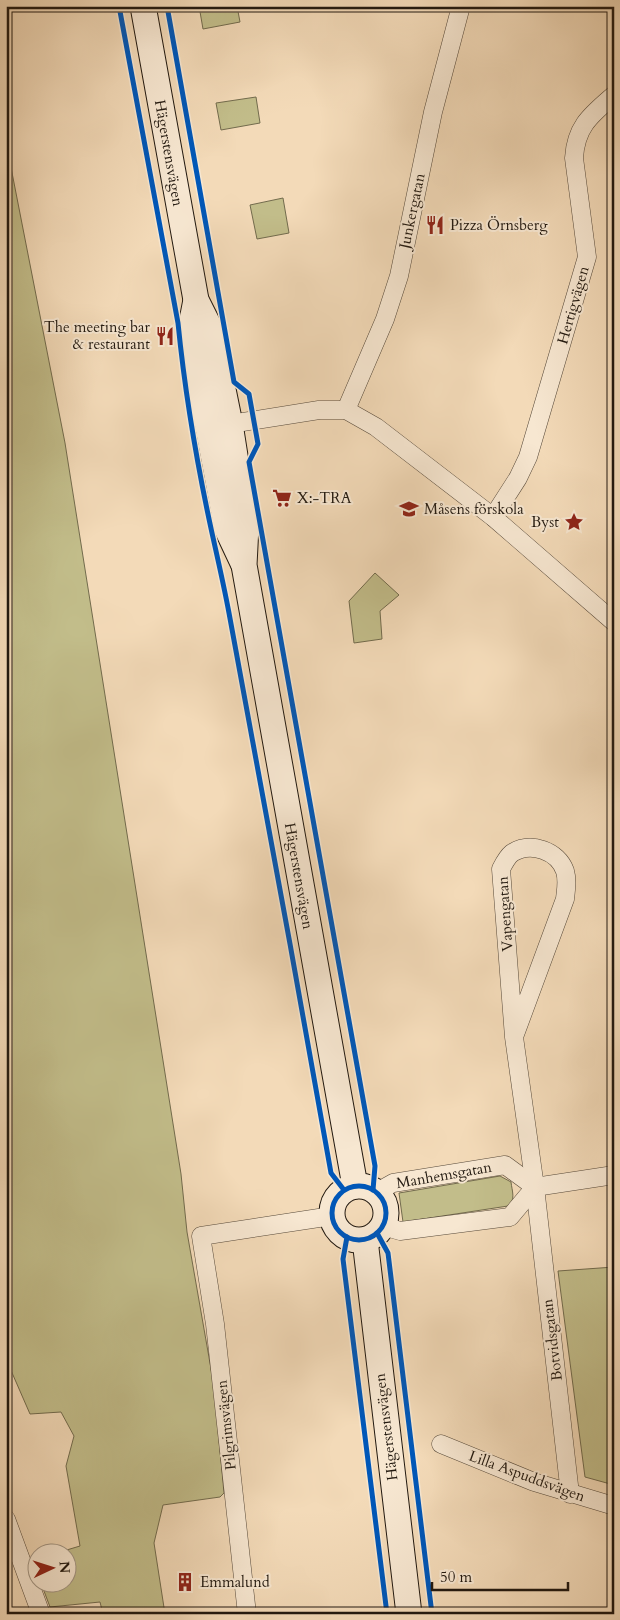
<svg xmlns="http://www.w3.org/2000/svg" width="620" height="1620" font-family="Cardo,serif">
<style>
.green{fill:#c2bd8a;stroke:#726b4d}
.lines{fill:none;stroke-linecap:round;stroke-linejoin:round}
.street-casing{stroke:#56493a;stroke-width:19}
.secondary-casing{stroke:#221910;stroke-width:27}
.street{stroke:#f7e7d1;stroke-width:18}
.secondary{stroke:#f7e7d1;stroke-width:25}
.cycleway-casing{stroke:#f7e7d1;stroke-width:8}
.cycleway{stroke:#0057b8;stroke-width:5}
.labels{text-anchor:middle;stroke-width:4;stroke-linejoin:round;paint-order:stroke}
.street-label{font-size:15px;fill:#221910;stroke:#f7e7d1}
.poi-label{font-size:15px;fill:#221910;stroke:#f7e7d1;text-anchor:start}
</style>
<rect width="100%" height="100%" fill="#f3dab8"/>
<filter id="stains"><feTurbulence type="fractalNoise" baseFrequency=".004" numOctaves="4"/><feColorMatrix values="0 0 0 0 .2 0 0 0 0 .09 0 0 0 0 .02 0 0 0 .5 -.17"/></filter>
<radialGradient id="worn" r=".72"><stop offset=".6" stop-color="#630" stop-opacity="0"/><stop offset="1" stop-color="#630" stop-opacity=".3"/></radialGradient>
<g class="green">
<polygon points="199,6 237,6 240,22 203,29"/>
<polygon points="256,97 260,123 221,130 216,103"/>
<polygon points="6,142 65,443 181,1174 187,1232 214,1386 224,1493 220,1497 163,1505 154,1543 165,1614 103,1614 100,1602 50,1607 41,1583 68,1582 68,1552 60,1552 80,1546 66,1466 74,1436 61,1412 30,1414 6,1359"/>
<polygon points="283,198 289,233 257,239 250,205"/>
<polygon points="375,573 399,595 380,611 382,639 354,643 349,601"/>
<path d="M 500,1176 L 511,1182 C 512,1191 516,1200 508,1206 L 403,1222 L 399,1193 Z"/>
<polygon points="614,1267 614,1485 585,1477 558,1271"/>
</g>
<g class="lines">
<g class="street-casing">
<g id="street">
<polyline points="346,410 385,319 399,276 433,112 461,6"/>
<polyline points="218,426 319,410 346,410 376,427 493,517 614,622"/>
<path d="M 493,517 L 518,478 L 528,457 L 587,257 L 574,158 C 576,126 591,115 614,95"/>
<path d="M 514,1037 L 501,869 C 504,863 507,857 512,853 C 531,841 558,851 565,871 C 568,881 566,889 565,899 L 514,1037 L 535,1187 L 570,1494"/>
<polyline points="535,1187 614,1175"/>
<polyline points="377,1192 393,1183 505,1165 535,1187 510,1217 400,1231 383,1226"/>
<polyline points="441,1444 534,1482 614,1506"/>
<polyline points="6,1519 41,1614"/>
<polyline points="247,1614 215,1324 201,1236 332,1216"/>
</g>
</g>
<g class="secondary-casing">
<g id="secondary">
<polyline points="143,6 196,300 211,330 230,424 246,526 244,565 355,1186"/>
<polyline points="196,300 190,331 227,529 243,563"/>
<circle cx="359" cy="1213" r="27"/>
<polyline points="365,1240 409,1614"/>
</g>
</g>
<use href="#street" class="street"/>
<use href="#secondary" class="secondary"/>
<g class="cycleway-casing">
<g id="cycleway">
<path d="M 119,6 L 178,323 C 185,393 197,464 212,533 C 218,560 224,586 229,613 C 264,800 298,986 331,1173 L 344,1190"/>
<polyline points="167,6 234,382 249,394 258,444 249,462 375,1166 373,1190"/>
<circle cx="359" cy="1213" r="27"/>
<polyline points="377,1233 388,1253 432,1614"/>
<polyline points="347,1237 343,1259 387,1614"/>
</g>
</g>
<use href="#cycleway" class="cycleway"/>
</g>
<defs>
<g id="restaurant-bare" transform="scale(1.5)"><path d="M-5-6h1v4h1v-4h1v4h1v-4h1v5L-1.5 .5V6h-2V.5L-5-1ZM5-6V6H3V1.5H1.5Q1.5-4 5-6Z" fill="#8f2418" stroke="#f7e7d1" stroke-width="2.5" paint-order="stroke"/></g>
<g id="supermarket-bare" transform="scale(1.5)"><path d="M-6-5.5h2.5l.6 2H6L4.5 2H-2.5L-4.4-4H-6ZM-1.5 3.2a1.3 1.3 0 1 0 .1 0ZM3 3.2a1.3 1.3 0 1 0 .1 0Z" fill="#8f2418" stroke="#f7e7d1" stroke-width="2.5" paint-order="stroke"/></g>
<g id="school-bare" transform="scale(1.5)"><path d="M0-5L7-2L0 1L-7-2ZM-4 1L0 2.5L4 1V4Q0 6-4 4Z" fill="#8f2418" stroke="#f7e7d1" stroke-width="2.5" paint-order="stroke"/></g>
<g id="sight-bare" transform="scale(1.5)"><path d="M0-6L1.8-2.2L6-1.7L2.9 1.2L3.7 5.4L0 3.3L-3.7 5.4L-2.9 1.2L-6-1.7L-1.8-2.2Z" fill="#8f2418" stroke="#f7e7d1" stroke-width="2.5" paint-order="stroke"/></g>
<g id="building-bare" transform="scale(1.5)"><path d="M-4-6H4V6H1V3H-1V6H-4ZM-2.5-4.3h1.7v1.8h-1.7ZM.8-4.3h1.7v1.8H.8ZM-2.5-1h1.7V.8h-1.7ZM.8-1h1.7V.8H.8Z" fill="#8f2418" stroke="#f7e7d1" stroke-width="2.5" paint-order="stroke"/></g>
</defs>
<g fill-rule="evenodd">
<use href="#restaurant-bare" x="435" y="225"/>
<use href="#restaurant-bare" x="165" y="336"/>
<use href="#supermarket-bare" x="282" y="498"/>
<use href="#school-bare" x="409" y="509"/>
<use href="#sight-bare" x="574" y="522"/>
<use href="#building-bare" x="185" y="1582"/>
</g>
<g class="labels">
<g class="street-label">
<text transform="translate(169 153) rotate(80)" y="5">Hägerstensvägen</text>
<text transform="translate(412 211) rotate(-78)" y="5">Junkergatan</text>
<text transform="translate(573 305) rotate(-74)" y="5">Hertigvägen</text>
<text transform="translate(299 876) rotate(80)" y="5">Hägerstensvägen</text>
<text transform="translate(505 914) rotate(-94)" y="5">Vapengatan</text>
<text transform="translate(444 1175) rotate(-10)" y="5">Manhemsgatan</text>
<text transform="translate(552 1340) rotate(-97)" y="5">Botvidsgatan</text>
<text transform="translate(226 1425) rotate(-96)" y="5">Pilgrimsvägen</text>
<text transform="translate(386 1427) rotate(-97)" y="5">Hägerstensvägen</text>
<text transform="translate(527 1476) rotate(20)" y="5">Lilla Aspuddsvägen</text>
</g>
<g class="poi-label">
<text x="450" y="230">Pizza Örnsberg</text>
<text x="150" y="332" text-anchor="end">The meeting bar<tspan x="150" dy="17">&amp; restaurant</tspan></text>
<text x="297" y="503">X:-TRA</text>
<text x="424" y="514">Måsens förskola</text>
<text x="559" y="527" text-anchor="end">Byst</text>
<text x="200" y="1587">Emmalund</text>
</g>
</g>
<rect width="620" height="1620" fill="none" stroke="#f3dab8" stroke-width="25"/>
<rect x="8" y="8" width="605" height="1605" fill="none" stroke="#221910" stroke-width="2.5"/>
<rect x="12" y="12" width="595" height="1595" fill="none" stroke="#221910"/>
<g transform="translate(52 1568) rotate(86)"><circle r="24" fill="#f7e7d1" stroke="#a29584"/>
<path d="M0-4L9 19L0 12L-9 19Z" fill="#8f2418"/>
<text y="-8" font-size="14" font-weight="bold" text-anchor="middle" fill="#221910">N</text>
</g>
<path d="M432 1582v8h136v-8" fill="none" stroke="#221910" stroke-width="2.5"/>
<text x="440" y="1582" font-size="15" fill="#221910" stroke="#f7e7d1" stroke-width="4" paint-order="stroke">50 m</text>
<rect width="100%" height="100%" filter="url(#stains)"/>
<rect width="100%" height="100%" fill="url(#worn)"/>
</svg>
